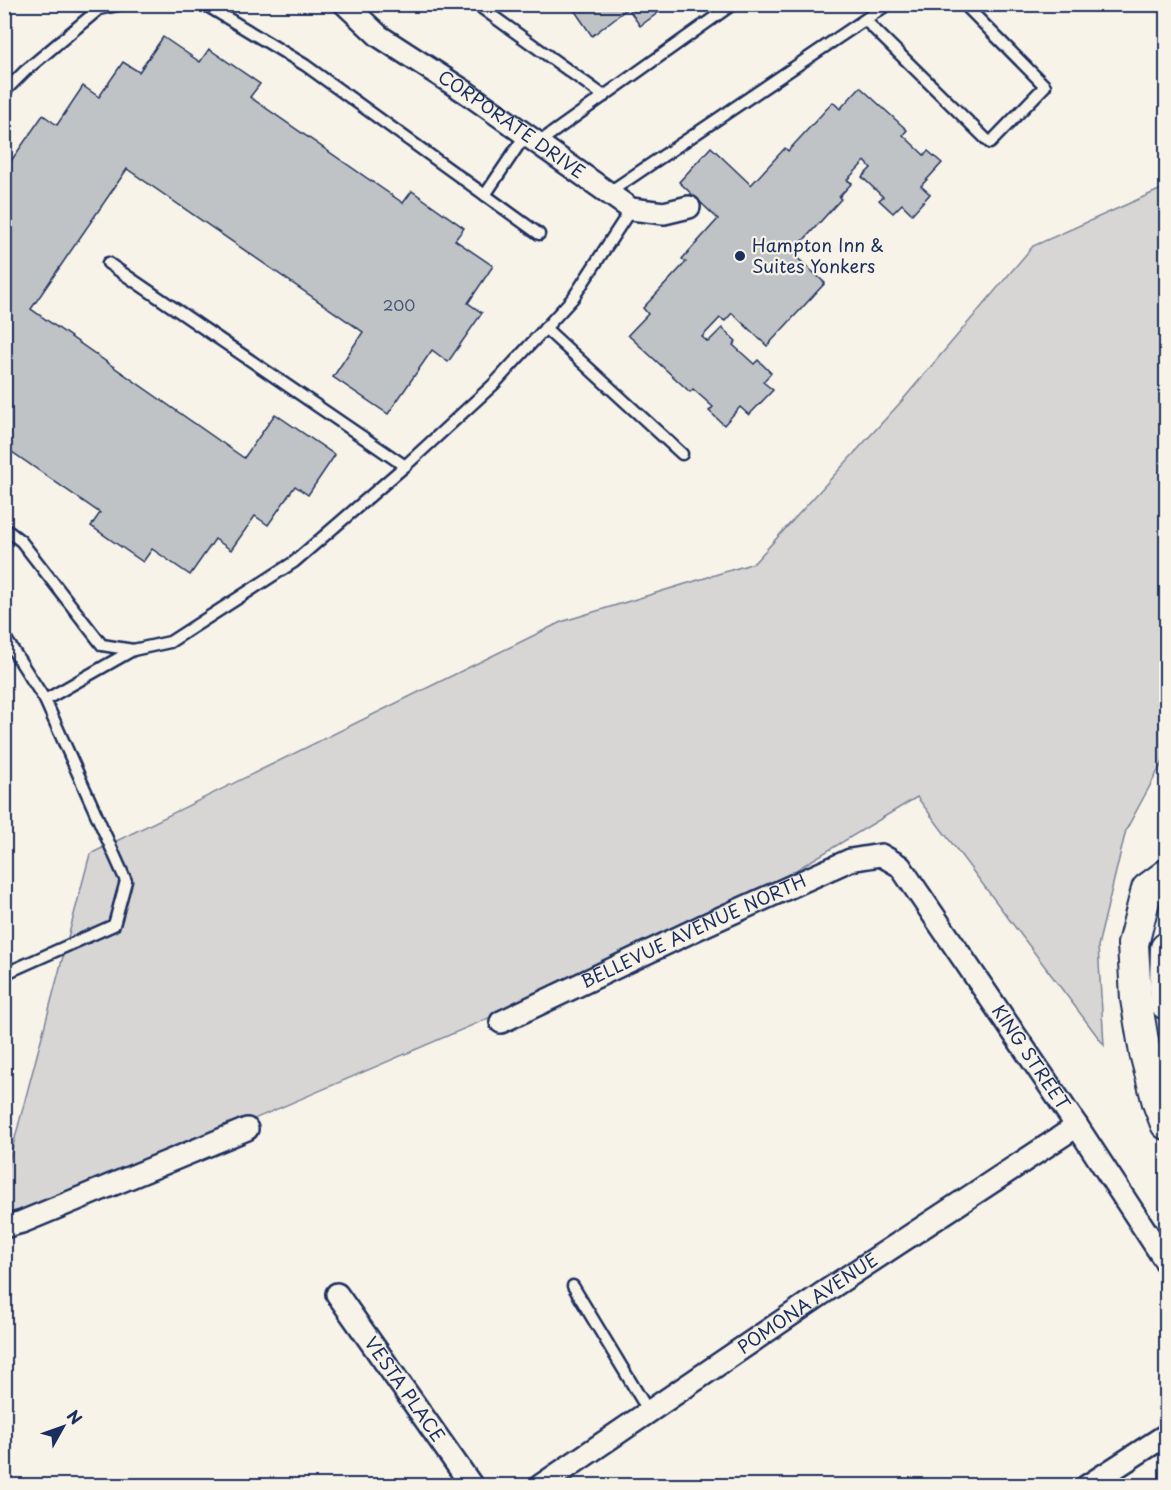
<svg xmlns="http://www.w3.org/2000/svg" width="1171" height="1490" font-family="'Playpen Sans',sans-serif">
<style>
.green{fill:#d7d6d4;stroke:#798299;stroke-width:1.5}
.building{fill:#c0c3c5;stroke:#1b2f5e;stroke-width:1.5}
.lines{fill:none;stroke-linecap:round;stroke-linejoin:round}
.service-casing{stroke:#1b2f5e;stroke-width:15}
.minor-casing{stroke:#1b2f5e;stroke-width:26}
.secondary-casing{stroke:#1b2f5e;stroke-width:34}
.service{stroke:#f7f3e8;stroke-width:10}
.minor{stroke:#f7f3e8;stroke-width:21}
.secondary{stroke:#f7f3e8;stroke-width:30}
.poi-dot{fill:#1b2f5e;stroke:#f7f3e8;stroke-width:2}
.labels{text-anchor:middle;stroke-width:4.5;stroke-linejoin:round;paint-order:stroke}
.number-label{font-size:15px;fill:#445478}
.street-label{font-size:18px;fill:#1b2f5e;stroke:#f7f3e8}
.poi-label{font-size:18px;fill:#1b2f5e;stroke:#f7f3e8;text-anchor:start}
</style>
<rect width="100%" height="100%" fill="#f7f3e8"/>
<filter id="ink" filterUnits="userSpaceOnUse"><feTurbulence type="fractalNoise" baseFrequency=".0167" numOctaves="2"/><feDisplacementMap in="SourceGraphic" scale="12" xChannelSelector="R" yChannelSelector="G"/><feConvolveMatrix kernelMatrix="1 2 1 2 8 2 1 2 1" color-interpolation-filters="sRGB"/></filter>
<g filter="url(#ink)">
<polygon class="green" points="1166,187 1166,756 1126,830 1098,946 1104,1045 917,797 703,926 5,1226 5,1176 90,854 561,622 754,563 900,403 1033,246"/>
<g class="building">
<polygon points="570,4 670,4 640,26 628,8 592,36"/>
<polygon points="163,37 200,62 209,49 260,84 250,97 403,203 412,191 464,228 455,240 493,266 468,303 482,313 448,362 432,350 388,414 333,377 363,332 127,169 31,309 244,458 275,414 335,455 308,495 295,486 268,525 255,516 231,550 215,539 190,575 152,549 143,562 91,526 100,513 9,450 4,456 4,171 43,115 57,125 83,86 99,97 123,62 139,72"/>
<polygon points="860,87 907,130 903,135 924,155 928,151 942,163 921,186 930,194 912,214 902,204 893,213 879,200 883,197 862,177 871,168 865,161 847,180 852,183 839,197 841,199 792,253 825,283 767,346 732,313 725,321 720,318 702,337 708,342 722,328 736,341 733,345 754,364 758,360 771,373 763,382 773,390 749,415 740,407 724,425 709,411 713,407 693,389 690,392 628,335 648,314 643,308 686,262 682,259 718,219 679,182 711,147 751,185 785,148 788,151 833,102 840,109"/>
</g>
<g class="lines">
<g class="service-casing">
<g id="service">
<polyline points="204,4 305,65 539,234"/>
<polyline points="476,4 604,96"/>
<polyline points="865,20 990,143 1045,86 964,4"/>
<polyline points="4,92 25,71 99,9 122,4"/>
<polyline points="538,143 733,4"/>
<polyline points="608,193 888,4"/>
<polyline points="485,195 526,134"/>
<polyline points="108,263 405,466"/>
<polyline points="545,328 682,454"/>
<polyline points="4,528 21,541 102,645 133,650 170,642 294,562 405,466 494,384 573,298 631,209"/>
<polyline points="4,636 45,700 133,650"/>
<polyline points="4,974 114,925 126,881 45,700"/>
<polyline points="573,1286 649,1412"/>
</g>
</g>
<g class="minor-casing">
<g id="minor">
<path id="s1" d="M 345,4 L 379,36 L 467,93 L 631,209 L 664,213 L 689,207"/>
<path id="s2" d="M 501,1022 L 703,926 L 850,860 L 881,855 L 900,866 L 1077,1126 L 1166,1262"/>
<polyline points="4,1227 22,1222 247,1129"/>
<path id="s3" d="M 337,1294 L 472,1486"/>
<path id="s4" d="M 540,1486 L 823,1293 L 1077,1126"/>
<polyline points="1087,1486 1166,1435"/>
</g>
</g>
<g class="secondary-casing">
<g id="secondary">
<polyline points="1166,875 1147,889 1133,944 1136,999 1145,1053 1158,1103 1166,1124"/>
<polyline points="1166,948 1165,987 1166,1004"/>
</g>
</g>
<use href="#service" class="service"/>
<use href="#minor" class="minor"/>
<use href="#secondary" class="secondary"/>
</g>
</g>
<circle class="poi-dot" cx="740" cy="256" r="6"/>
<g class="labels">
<g class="number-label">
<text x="399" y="311">200</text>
</g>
<g class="street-label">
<text dy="6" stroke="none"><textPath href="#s1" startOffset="206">CORPORATE DRIVE</textPath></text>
<text dy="6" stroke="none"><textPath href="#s2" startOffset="213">BELLEVUE AVENUE NORTH</textPath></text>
<text dy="6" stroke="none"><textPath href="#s2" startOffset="670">KING STREET</textPath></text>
<text dy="6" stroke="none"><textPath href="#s4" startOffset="324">POMONA AVENUE</textPath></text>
<text dy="6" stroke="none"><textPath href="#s3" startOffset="117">VESTA PLACE</textPath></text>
</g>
<g class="poi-label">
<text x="752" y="252">Hampton Inn &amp;<tspan x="752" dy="21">Suites Yonkers</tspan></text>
</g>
</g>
<rect width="1171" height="1490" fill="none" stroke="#f7f3e8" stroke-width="24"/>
<rect x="12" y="12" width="1147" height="1466" fill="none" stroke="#1b2f5e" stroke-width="2" filter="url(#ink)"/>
<g transform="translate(63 1427) rotate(50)" stroke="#f7f3e8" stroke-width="4.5" paint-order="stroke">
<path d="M0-4.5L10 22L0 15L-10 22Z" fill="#1b2f5e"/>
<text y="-9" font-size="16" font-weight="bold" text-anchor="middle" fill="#1b2f5e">N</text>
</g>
</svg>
